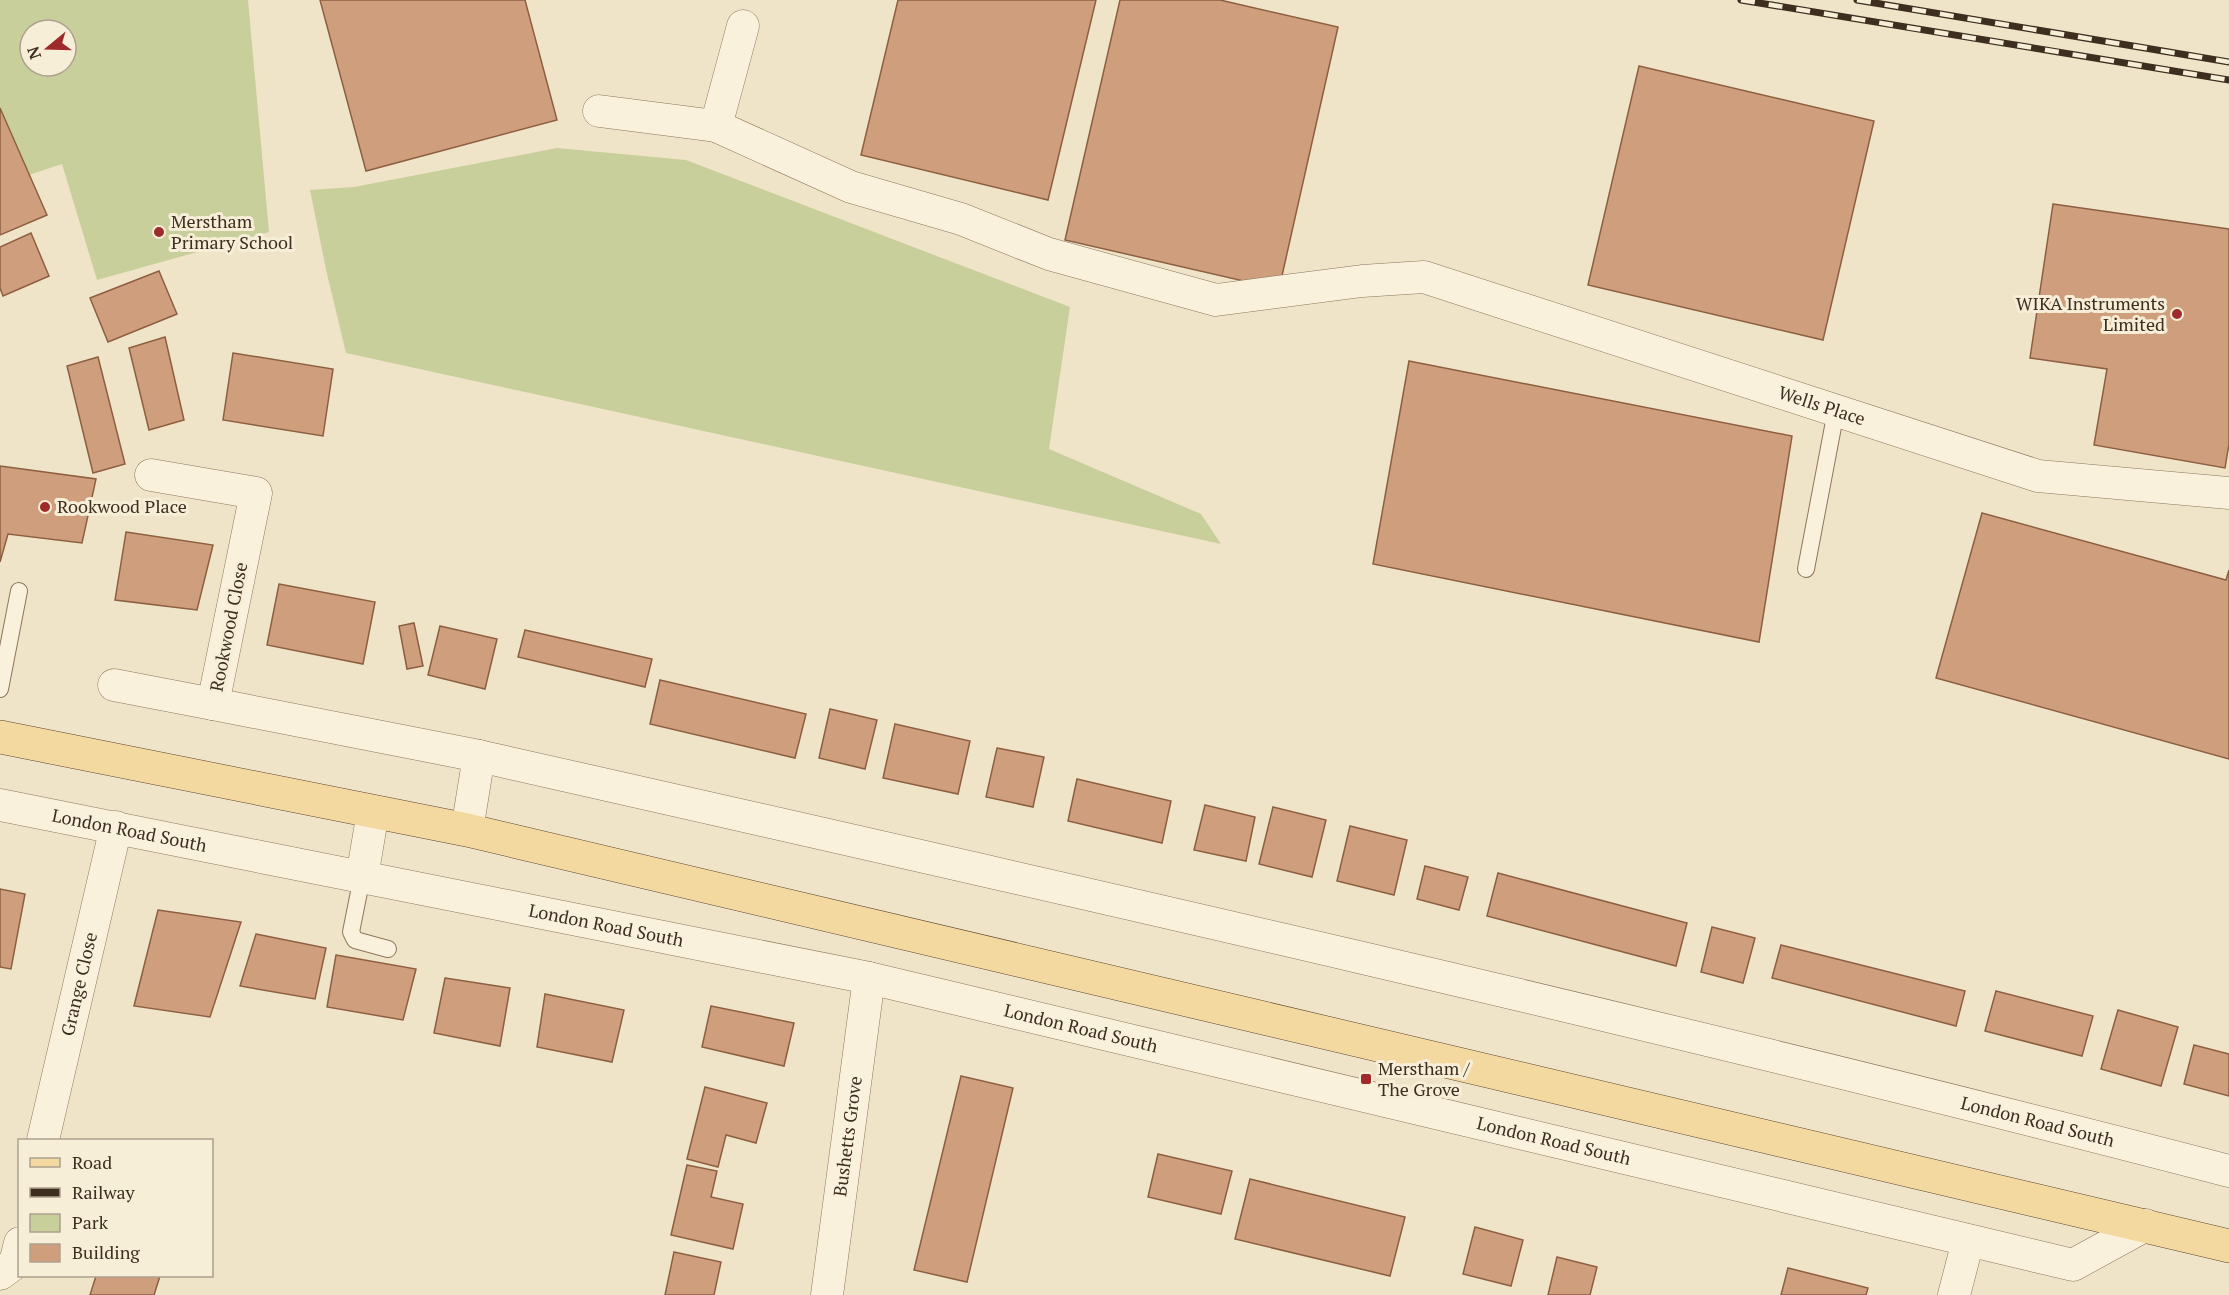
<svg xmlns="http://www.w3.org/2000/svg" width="2229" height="1295" font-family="'PT Serif',serif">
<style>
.green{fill:#c9cf9b;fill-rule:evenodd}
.building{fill:#cf9f7d;stroke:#8d5f41;stroke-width:1.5}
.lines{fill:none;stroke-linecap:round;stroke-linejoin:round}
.lane-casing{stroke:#8d765c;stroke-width:18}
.street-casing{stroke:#8d765c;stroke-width:33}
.primary-casing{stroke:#5b4430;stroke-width:34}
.lane{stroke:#faf1dc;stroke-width:16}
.street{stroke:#faf1dc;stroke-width:32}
.primary{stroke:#f3d9a0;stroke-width:33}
.rail-casing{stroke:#3d2e20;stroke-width:7}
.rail{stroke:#f7eed8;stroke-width:4.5;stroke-dasharray:14;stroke-linecap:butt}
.poi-dot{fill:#9e2a2b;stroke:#f7eed8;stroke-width:2}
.labels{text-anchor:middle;stroke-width:6;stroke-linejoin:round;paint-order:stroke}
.poi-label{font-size:18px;fill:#3d2e20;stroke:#f7eed8;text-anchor:start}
.street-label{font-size:18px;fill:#3d2e20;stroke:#f7eed8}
</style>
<rect width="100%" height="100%" fill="#f0e4c8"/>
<g class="green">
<path d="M 0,0 L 248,0 L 269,232 L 97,280 L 62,164 L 29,175 L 0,108 ZM 30,30 L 66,30 L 66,66 L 30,66 Z"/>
<polygon points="557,148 686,160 1070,307 1049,449 1201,514 1221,544 346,353 327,274 310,190 354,187"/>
</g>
<g class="building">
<polygon points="320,0 525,0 557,120 366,171"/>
<polygon points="898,0 1096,0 1048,200 861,155"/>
<polygon points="1120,0 1220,0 1338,27 1279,289 1065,240"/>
<polygon points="1639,66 1874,121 1823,340 1588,285"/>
<polygon points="0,108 47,215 0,235"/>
<polygon points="2053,204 2229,229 2229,444 2225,468 2094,445 2107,369 2030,358"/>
<polygon points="31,233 49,276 3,296 0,288 0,247"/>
<polygon points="159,271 177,314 108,342 90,298"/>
<polygon points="165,337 184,420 149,430 129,348"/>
<polygon points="233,353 333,369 323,436 223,420"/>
<polygon points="98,357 125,464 93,473 67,366"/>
<polygon points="1409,361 1792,436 1759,642 1373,564"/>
<polygon points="0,466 96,479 82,543 8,534 0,562"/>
<polygon points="1982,513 2226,580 2229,570 2229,759 1936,678"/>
<polygon points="126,532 213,545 197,610 115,600"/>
<polygon points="279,584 375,602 363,664 267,645"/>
<polygon points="414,623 423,666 407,669 399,626"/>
<polygon points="440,626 497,639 485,689 428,675"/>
<polygon points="525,630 652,659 645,687 518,657"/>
<polygon points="660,680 806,714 795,758 650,724"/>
<polygon points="830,709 877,720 865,769 819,758"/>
<polygon points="895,724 970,741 958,794 883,778"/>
<polygon points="997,748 1044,757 1033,807 986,797"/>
<polygon points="1077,779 1171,801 1162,843 1068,821"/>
<polygon points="1205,805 1255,817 1246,861 1194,850"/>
<polygon points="1273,807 1326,820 1312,877 1259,864"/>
<polygon points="1350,826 1407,840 1394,895 1337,881"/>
<polygon points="1425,866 1468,877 1459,910 1417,899"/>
<polygon points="1498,873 1687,923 1676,966 1487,916"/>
<polygon points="0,889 25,894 11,969 0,967"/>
<polygon points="158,910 241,922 210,1017 134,1006"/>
<polygon points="1712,927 1755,938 1743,983 1701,972"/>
<polygon points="256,934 326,948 315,999 240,986"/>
<polygon points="1781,945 1965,991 1956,1026 1772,978"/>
<polygon points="336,955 416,969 403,1020 327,1007"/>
<polygon points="445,978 510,988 500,1046 434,1033"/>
<polygon points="1996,991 2093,1016 2082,1056 1985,1031"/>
<polygon points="545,994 624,1010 612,1062 537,1047"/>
<polygon points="711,1006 794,1023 784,1066 702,1047"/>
<polygon points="2118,1010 2178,1027 2161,1086 2101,1069"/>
<polygon points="2194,1045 2229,1054 2229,1096 2184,1084"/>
<polygon points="961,1076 1013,1088 967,1282 914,1270"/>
<polygon points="705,1087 767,1103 756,1143 726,1135 718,1167 687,1159"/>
<polygon points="1158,1154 1232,1171 1221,1214 1148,1197"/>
<polygon points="687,1165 717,1171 711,1197 743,1204 733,1249 671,1235"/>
<polygon points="1250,1179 1405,1217 1390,1276 1235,1239"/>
<polygon points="1475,1227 1523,1240 1511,1286 1463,1274"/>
<polygon points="674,1252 721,1262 714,1295 665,1295"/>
<polygon points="1557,1257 1597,1267 1590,1295 1548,1295"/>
<polygon points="1788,1268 1868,1288 1866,1295 1781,1295"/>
<polygon points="96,1276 160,1276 154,1295 90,1295"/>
</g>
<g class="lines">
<g class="lane-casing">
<g id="lane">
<polyline points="1806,569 1836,411"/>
<polyline points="0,689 19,591"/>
<polyline points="362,877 351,932 355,940 388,949"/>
</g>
</g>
<g class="street-casing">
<g id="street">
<path id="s1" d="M 599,111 L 716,126 L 851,187 L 961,219 L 1049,254 L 1216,300 L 1362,281 L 1424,277 L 2038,476 L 2229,493"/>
<polyline points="716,126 743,26"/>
<polyline points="151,475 256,493 213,704 479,756"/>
<polyline points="114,685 213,704"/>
<path id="s2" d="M 0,805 L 869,978 L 2073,1265 L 2146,1225"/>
<path id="s3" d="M 467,830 L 479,756 C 1064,888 1649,1020 2229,1171"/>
<polyline points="362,877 373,812"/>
<path id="s4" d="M 43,1140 L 116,827"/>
<polyline points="0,1274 15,1263 20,1243"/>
<path id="s5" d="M 827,1295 L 869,978"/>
<polyline points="1954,1295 1968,1241"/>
</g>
</g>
<g class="primary-casing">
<polyline id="primary" points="0,737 467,830 2229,1246"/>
</g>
<use href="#lane" class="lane"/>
<use href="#street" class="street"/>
<use href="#primary" class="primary"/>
<g class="rail-casing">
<g id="rail">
<polyline points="1741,0 2229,80"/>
<polyline points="1857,0 2229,62"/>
</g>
</g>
<use href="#rail" class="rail"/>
</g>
<g class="poi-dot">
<circle cx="159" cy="232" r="6"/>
<circle cx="2177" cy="314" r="6"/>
<circle cx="45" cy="507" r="6"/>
<rect x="1360" y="1073" width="12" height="12" rx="3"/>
</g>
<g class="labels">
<g class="poi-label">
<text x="171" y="228">Merstham<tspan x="171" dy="21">Primary School</tspan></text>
<text x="2165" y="310" text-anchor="end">WIKA Instruments<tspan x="2165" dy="21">Limited</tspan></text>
<text x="57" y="513">Rookwood Place</text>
<text x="1378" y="1075">Merstham /<tspan x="1378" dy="21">The Grove</tspan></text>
</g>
<g class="street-label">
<text dy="6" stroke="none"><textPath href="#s1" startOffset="1276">Wells Place</textPath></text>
<text transform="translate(229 627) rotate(-79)" y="6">Rookwood Close</text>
<text dy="6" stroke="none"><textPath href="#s2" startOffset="132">London Road South</textPath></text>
<text dy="6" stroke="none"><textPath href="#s2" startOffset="618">London Road South</textPath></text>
<text dy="6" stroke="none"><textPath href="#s4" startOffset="160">Grange Close</textPath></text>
<text dy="6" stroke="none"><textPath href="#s2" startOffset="1104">London Road South</textPath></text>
<text dy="6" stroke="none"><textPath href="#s3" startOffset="1676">London Road South</textPath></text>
<text dy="6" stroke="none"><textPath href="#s5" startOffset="160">Bushetts Grove</textPath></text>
<text dy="6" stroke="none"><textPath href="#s2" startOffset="1590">London Road South</textPath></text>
</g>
</g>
<rect x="18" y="1139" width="195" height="138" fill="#f7eed8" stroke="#ada18e" stroke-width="1.5"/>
<rect x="30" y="1158" width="30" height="9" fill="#f3d9a0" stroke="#ada18e" stroke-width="1.5"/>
<text x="72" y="1169" font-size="18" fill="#3d2e20">Road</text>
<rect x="30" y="1188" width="30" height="9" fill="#3d2e20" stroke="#ada18e" stroke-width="1.5"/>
<text x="72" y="1199" font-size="18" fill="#3d2e20">Railway</text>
<rect x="30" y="1214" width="30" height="18" fill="#c9cf9b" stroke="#ada18e" stroke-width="1.5"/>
<text x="72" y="1229" font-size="18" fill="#3d2e20">Park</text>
<rect x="30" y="1244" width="30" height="18" fill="#cf9f7d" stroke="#ada18e" stroke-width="1.5"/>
<text x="72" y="1259" font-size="18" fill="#3d2e20">Building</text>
<g transform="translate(48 48) rotate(251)"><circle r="28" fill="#f7eed8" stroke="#ada18e" stroke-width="1.5"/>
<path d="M0-4.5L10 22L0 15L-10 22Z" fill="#9e2a2b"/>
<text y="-9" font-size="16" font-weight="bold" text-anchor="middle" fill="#3d2e20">N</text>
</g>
</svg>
